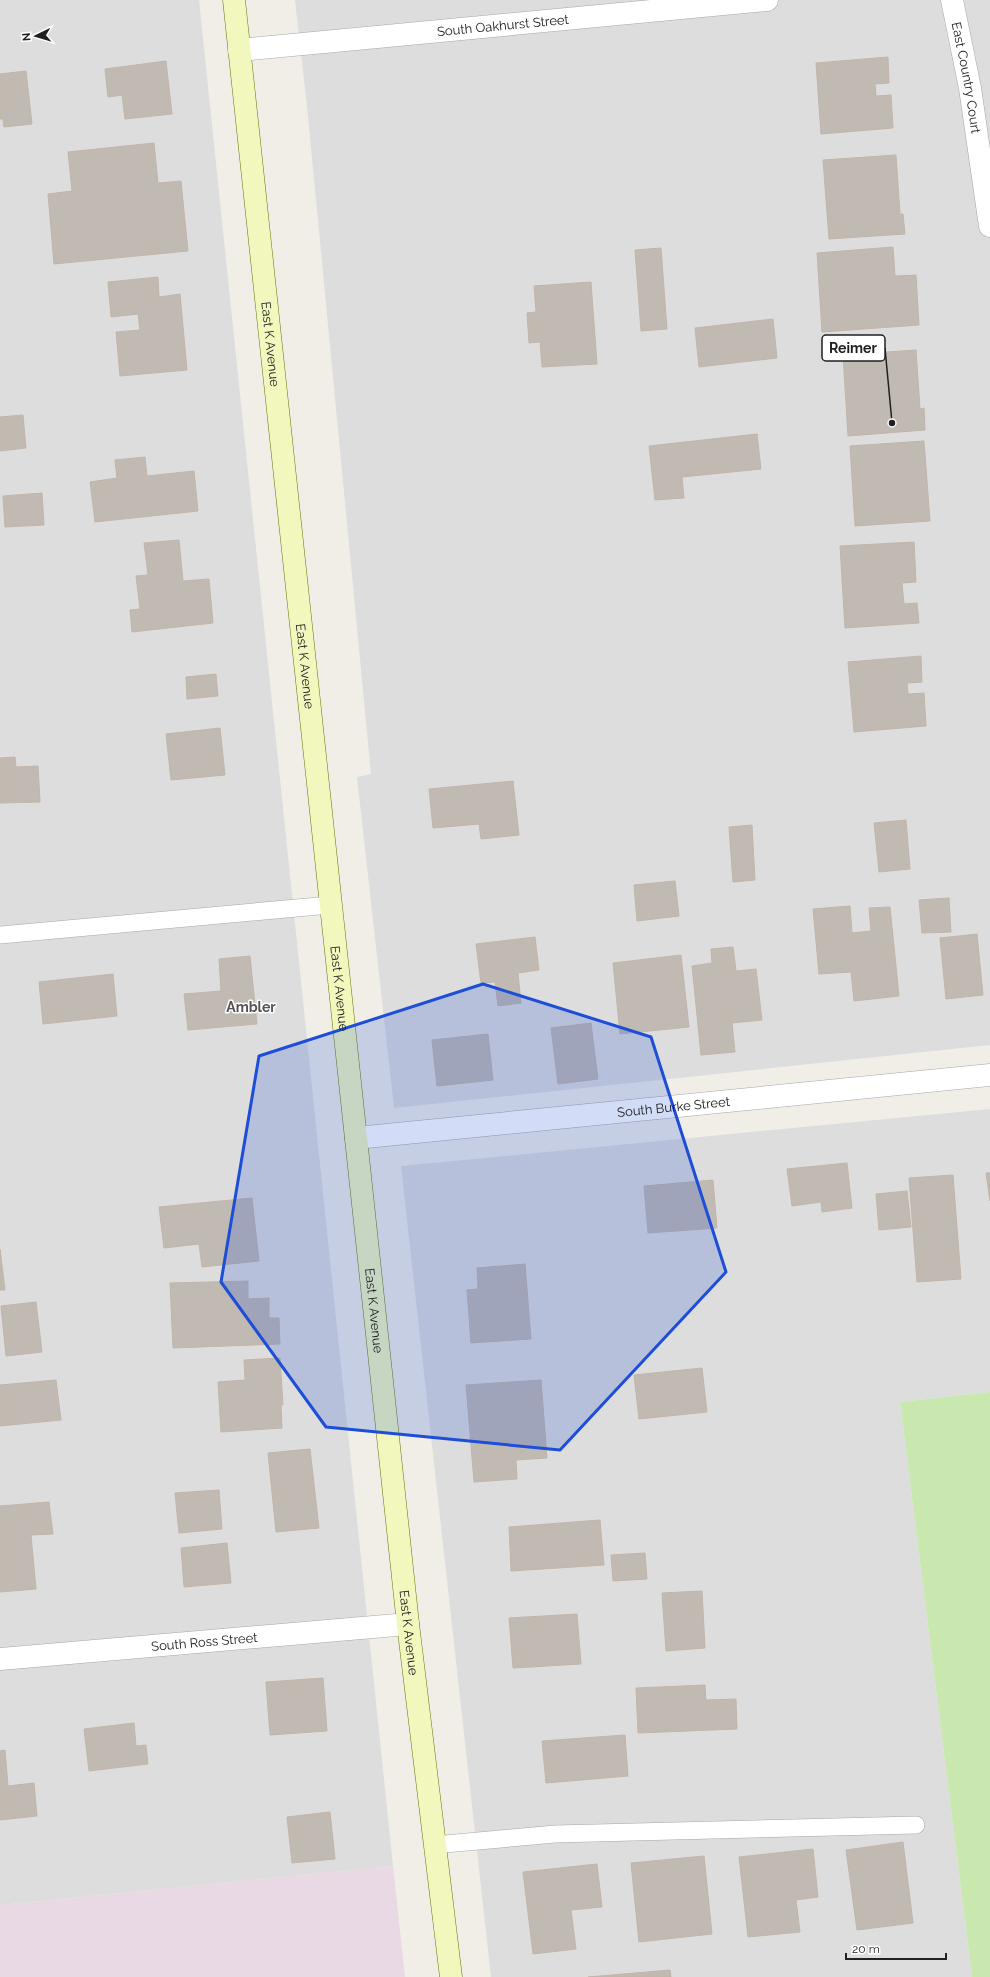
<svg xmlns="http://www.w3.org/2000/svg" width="990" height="1977" font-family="Raleway,sans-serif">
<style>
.residential{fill:#dedddd}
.industrial{fill:#e9d9e5}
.grass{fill:#c9e8af}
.building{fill:#c1bab3;stroke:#c1b5aa}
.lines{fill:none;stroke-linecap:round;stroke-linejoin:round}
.lane-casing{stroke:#a7a7a7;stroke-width:18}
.street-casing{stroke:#a7a7a7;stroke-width:23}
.secondary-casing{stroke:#657509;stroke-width:23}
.lane{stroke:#fff;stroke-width:17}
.street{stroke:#fff;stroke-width:22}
.secondary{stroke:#f2f7be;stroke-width:22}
.marked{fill:#1d4ed8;fill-opacity:0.2;stroke:#1d4ed8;stroke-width:3;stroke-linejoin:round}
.labels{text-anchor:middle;stroke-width:3;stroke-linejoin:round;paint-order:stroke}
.street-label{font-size:13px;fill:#202020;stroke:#fff}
.neighbourhood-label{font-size:14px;font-weight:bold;fill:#535353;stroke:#fff}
.leader{fill:none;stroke:#202020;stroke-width:1.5}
.callout-dot{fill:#202020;stroke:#fff;stroke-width:1.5}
.callout{fill:#fff;stroke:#202020;stroke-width:1.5}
.callout-label{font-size:14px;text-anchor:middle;font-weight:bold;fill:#202020}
</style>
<rect width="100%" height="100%" fill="#f0eee7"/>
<g class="residential">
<polygon points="0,0 199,0 393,1866 0,1905"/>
<polygon points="295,0 990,0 990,1045 394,1108 357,777 371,774 308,116"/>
<polygon points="990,1109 990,1392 900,1402 972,1977 491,1977 401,1166"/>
</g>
<polygon class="industrial" points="393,1866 405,1977 0,1977 0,1905"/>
<polygon class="grass" points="990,1392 990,1977 972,1977 900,1402"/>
<g class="building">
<polygon points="888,57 889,83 875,84 876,96 891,95 893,128 821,134 816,63"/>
<polygon points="166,61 172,114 125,119 122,95 108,97 105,69"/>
<polygon points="26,71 32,124 4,127 3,119 0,119 0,74"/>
<polygon points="154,143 158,183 181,181 188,251 54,264 48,194 72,191 68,152"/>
<polygon points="896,155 900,214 903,214 905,234 829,239 823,160"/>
<polygon points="893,247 895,276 916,275 919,325 822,332 817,253"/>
<polygon points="661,248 667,329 641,331 635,250"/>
<polygon points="158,277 159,297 180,294 187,370 120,376 116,332 140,330 138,314 111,317 108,282"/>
<polygon points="591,282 597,364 542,367 540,342 529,343 527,313 536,312 534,286"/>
<polygon points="773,319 777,358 699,367 695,328"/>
<polygon points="916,350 920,409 924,408 925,430 848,436 843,355"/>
<polygon points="23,415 26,448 0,451 0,417"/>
<polygon points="757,434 761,469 682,477 684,498 655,500 649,446"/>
<polygon points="924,441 930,521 855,526 850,446"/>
<polygon points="145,457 147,476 194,471 198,511 95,522 90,482 117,478 115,460"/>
<polygon points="42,493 44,525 5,527 3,496"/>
<polygon points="179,540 183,581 209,579 213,623 132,632 130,610 140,609 136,576 148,575 144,543"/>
<polygon points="914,542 916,582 902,583 904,604 917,603 919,623 845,628 840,546"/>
<polygon points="921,656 922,682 907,683 908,694 924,693 926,726 854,732 848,662"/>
<polygon points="216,674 218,696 187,699 186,677"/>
<polygon points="220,728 225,775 171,780 166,734"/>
<polygon points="15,757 16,767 38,766 40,802 0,803 0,758"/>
<polygon points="513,781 519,835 481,839 479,824 433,828 429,789"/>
<polygon points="906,820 910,869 879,872 874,823"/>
<polygon points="752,825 755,880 733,882 729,827"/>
<polygon points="675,881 679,916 637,921 634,885"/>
<polygon points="949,898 951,932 922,933 919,900"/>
<polygon points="850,906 852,933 871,931 869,908 890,907 899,996 854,1001 851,972 819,974 813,909"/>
<polygon points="977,934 983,995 946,999 940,938"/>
<polygon points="535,937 539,970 518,973 521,1003 498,1006 495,982 481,983 476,944"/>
<polygon points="733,947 736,971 756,969 762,1020 732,1023 735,1052 701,1055 692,966 712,963 711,949"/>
<polygon points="681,955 689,1027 620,1034 613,963"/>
<polygon points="250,956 257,1024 188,1030 184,994 221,991 219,959"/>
<polygon points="113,974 117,1016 43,1024 39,982"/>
<polygon points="591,1023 598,1079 558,1084 551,1028"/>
<polygon points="488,1034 493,1080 437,1086 432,1040"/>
<polygon points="847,1163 852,1208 822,1212 821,1202 792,1206 787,1169"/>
<polygon points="986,1173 990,1173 990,1201"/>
<polygon points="953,1175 961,1279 917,1282 909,1178"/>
<polygon points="713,1180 717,1228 648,1233 644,1186"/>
<polygon points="907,1191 911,1227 879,1230 876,1194"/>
<polygon points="252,1198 259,1261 202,1267 199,1244 164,1248 159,1207"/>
<polygon points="0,1249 5,1290 0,1290"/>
<polygon points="525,1264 531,1339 471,1343 467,1290 478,1289 477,1268"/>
<polygon points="248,1281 248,1299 269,1298 269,1318 279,1318 280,1344 173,1348 170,1283"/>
<polygon points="36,1302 42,1352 6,1356 1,1306"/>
<polygon points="280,1358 283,1405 281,1405 282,1428 221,1432 218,1382 245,1380 244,1360"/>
<polygon points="702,1368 707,1412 639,1419 634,1375"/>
<polygon points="56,1380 61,1420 0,1426 0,1385"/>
<polygon points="541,1380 547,1458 516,1460 517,1479 474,1482 466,1385"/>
<polygon points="310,1449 319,1528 276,1532 268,1453"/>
<polygon points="219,1490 222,1529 179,1533 175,1493"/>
<polygon points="49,1502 53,1534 31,1535 36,1589 0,1592 0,1506"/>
<polygon points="600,1520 604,1565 511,1571 509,1527"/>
<polygon points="227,1543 231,1583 184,1587 181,1548"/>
<polygon points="645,1553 647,1579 613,1581 611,1555"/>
<polygon points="702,1591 705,1648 666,1651 662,1593"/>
<polygon points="577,1614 581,1664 513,1668 509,1618"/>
<polygon points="323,1678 327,1731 270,1735 266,1682"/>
<polygon points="705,1685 706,1700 736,1699 737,1729 638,1733 636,1688"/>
<polygon points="134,1723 136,1746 146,1745 148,1764 89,1771 84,1729"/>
<polygon points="625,1735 628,1776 546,1783 542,1741"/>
<polygon points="5,1750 8,1786 34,1783 37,1816 0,1820 0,1751"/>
<polygon points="330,1812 335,1859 292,1863 287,1817"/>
<polygon points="903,1842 913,1923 857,1930 846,1850"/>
<polygon points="813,1849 818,1897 796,1900 800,1932 748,1937 739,1857"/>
<polygon points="704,1856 712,1934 639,1942 631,1863"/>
<polygon points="597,1864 602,1907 571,1910 576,1949 533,1954 523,1872"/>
<polygon points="670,1970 671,1977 588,1977"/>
</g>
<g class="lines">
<g class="lane-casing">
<g id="lane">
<polyline points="0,935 330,905"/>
<polyline points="434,1845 555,1834 916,1825"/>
</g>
</g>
<g class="street-casing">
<g id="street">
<path id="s1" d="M 952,0 L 970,88 L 990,226"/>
<path id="s2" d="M 239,50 L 767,0"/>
<path id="s3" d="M 356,1138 L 990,1075"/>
<path id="s4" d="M 0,1659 L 408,1624"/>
</g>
</g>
<g class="secondary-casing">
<g id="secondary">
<path id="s5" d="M 234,0 L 408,1624 L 451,1977"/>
</g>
</g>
<use href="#lane" class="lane"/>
<use href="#street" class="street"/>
<use href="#secondary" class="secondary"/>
</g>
<path class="marked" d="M 483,984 L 651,1037 L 726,1272 L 560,1450 L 326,1427 L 221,1282 L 259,1056 Z"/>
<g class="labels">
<g class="street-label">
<text dy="5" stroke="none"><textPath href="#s2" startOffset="265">South Oakhurst Street</textPath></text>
<text dy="5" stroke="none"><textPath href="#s1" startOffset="79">East Country Court</textPath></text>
<text dy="5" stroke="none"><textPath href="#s5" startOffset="346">East K Avenue</textPath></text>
<text dy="5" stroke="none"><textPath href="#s5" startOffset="670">East K Avenue</textPath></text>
<text dy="5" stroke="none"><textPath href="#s5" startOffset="994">East K Avenue</textPath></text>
<text dy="5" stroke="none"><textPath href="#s3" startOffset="319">South Burke Street</textPath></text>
<text dy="5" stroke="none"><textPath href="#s5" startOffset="1318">East K Avenue</textPath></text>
<text dy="5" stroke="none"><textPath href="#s5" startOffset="1642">East K Avenue</textPath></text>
<text dy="5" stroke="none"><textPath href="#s4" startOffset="205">South Ross Street</textPath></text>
</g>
<g class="neighbourhood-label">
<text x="251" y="1012">Ambler</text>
</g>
</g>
<path class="leader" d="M892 423L885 348"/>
<circle class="callout-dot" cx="892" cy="423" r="4"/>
<rect class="callout" x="822" y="335" width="63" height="26" rx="4"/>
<g class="callout-label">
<text x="853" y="353">Reimer</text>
</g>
<g transform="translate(36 36) rotate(265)" stroke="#ffffff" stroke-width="3" paint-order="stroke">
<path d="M0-3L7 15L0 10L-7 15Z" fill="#202020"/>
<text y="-6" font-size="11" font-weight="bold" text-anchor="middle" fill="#202020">N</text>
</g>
<path d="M846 1953v6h100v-6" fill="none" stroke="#202020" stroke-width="2"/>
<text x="852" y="1953" font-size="12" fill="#202020" stroke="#ffffff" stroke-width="3" paint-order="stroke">20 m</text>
</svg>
